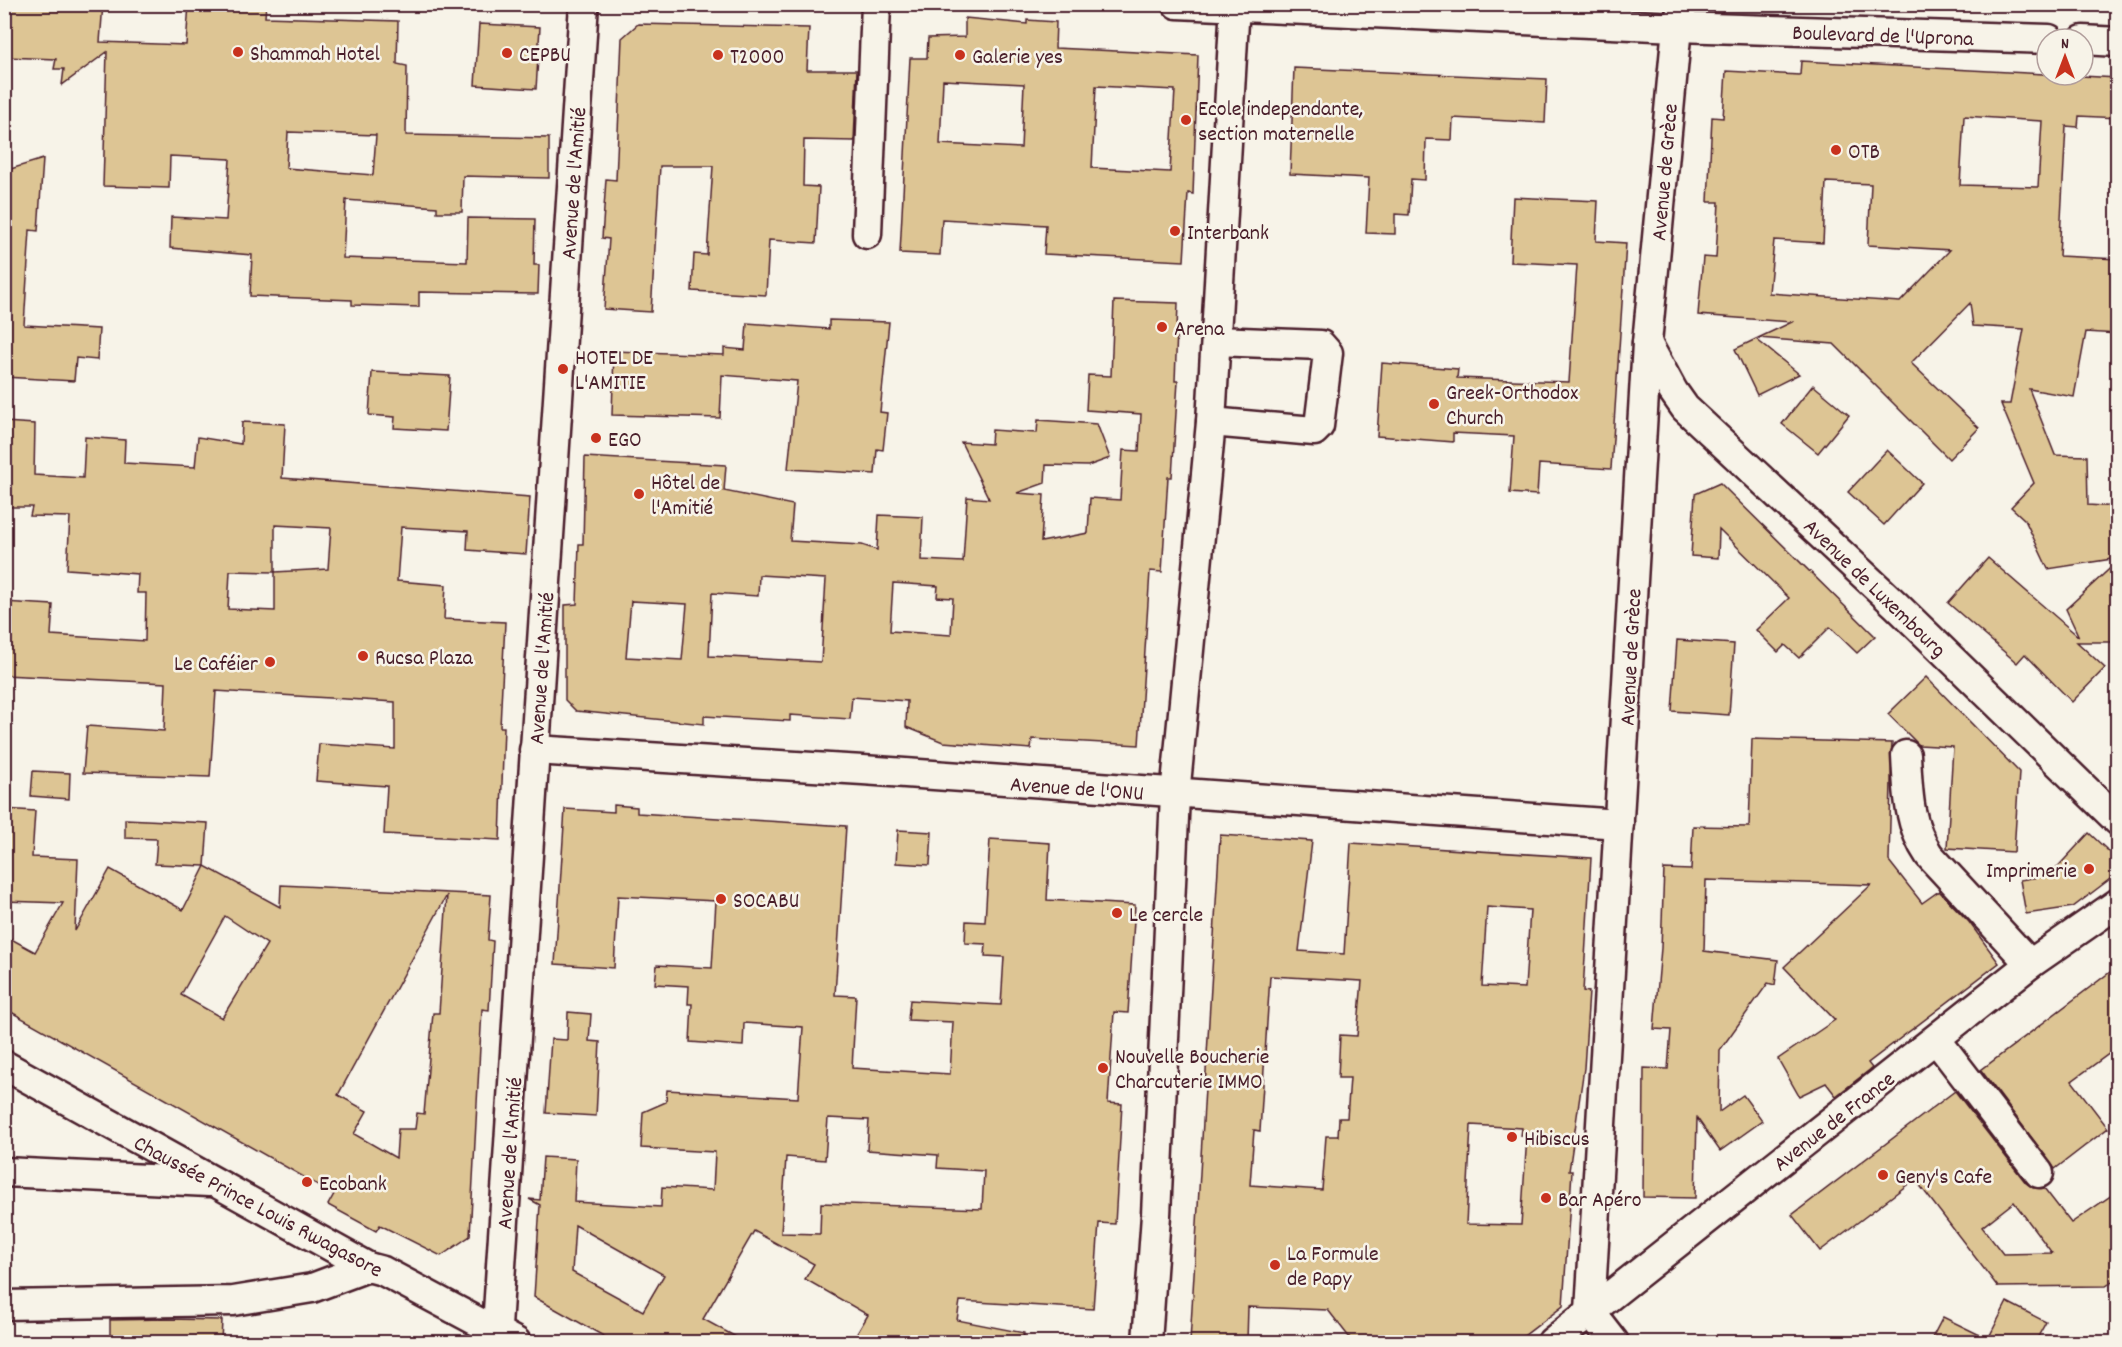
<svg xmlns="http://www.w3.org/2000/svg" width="2122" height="1347" font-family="Dekko,sans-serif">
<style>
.building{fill:#ddc594;stroke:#4a1f2b;stroke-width:1.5;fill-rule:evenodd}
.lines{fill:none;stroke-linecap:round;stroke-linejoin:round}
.minor-casing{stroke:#4a1f2b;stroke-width:33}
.minor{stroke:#f7f3e8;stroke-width:28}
.poi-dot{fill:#c8321e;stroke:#f7f3e8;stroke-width:2}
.labels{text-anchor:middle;stroke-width:5;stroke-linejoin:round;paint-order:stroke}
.street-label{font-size:22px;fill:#4a1f2b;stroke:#f7f3e8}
.poi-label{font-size:22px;fill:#4a1f2b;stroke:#f7f3e8;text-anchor:start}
</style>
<rect width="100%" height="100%" fill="#f7f3e8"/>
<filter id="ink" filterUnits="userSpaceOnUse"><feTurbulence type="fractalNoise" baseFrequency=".0167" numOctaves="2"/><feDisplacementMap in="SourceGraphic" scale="12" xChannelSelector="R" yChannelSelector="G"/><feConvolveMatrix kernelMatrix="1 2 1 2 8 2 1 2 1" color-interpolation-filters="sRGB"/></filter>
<g filter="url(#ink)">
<g class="building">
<path d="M 4,4 L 103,4 L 100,42 L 186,45 L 189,4 L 266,4 L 265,17 L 398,21 L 397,64 L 407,66 L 406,135 L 549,138 L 549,178 L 463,176 L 462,212 L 437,212 L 437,207 L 346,200 L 343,258 L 467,262 L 468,218 L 535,219 L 534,265 L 539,265 L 538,294 L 419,292 L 419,307 L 352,305 L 352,300 L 250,296 L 252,255 L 170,248 L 171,217 L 226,220 L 230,159 L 170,156 L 169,188 L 103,186 L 107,52 L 62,85 L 64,69 L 54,69 L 56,59 L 4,57 ZM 288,132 L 376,135 L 373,175 L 286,168 Z"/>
<path d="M 965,18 L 1027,24 L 1027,20 L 1056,22 L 1055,48 L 1198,55 L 1193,194 L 1188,193 L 1184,261 L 1044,254 L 1046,225 L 942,219 L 940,255 L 900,253 L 910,58 L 927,58 L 928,38 L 965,37 ZM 943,80 L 1024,84 L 1021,148 L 940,144 ZM 1096,86 L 1175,90 L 1170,172 L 1092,168 Z"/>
<polygon points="479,24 540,27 536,89 475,85"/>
<polygon points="638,24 809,28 807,70 857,70 854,141 804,140 803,186 819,187 816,243 769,240 766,295 692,291 694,254 707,255 713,166 660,166 651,312 604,309 609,239 602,238 606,179 616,180 622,38"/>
<path d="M 1801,61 L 2118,78 L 2118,118 L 2079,116 L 2078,127 L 2066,126 L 2059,256 L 2118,259 L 2118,334 L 2086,332 L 2074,397 L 2029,389 L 2055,455 L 2087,456 L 2088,505 L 2118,507 L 2118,558 L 2048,569 L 2025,520 L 2011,507 L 2034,483 L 2001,404 L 2010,404 L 2024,329 L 1973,326 L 1970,303 L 1911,363 L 1979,428 L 1949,459 L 1834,344 L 1758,338 L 1792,322 L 1698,315 L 1703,257 L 1716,258 L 1719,202 L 1708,202 L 1712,117 L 1723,118 L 1726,71 L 1800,75 ZM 1964,116 L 2042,121 L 2038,187 L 1960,185 ZM 1826,182 L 1871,184 L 1868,245 L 1950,250 L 1900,302 L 1769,293 L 1774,240 L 1823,243 Z"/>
<polygon points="1294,68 1547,79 1545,123 1453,118 1452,140 1426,139 1425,180 1411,179 1409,215 1395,214 1395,234 1366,233 1369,178 1290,174"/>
<polygon points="43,159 38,231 30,230 24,325 99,329 97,360 76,358 74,381 4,377 4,171"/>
<polygon points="1513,197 1598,201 1596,241 1626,243 1611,469 1539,464 1537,495 1510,493 1514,436 1453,433 1453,442 1377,436 1382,363 1458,369 1457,378 1569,382 1577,265 1510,262"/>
<path d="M 1114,301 L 1178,303 L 1175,381 L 1178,381 L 1172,477 L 1168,477 L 1162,572 L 1150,571 L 1139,745 L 1032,739 L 1031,749 L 943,742 L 906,727 L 907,701 L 852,697 L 850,719 L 790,715 L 790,721 L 704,716 L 704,724 L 576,711 L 565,700 L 565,605 L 577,604 L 579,544 L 583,544 L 585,457 L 726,465 L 724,491 L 793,505 L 790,541 L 862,545 L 877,550 L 879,515 L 923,517 L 921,560 L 963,562 L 967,497 L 989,499 L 961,442 L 991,444 L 992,430 L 1037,433 L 1038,420 L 1097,424 L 1110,458 L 1088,466 L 1046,465 L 1045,483 L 1017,493 L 1044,495 L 1041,542 L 1088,533 L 1090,498 L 1120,500 L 1123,450 L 1139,451 L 1141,414 L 1086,410 L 1088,375 L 1111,376 ZM 759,575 L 826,579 L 821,662 L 709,656 L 712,593 L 758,596 ZM 893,583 L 938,586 L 937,597 L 953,598 L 951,635 L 890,631 ZM 631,601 L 687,604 L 682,660 L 626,657 Z"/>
<polygon points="829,320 889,322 880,412 887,413 883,450 877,449 875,474 788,469 797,381 722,375 720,418 612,415 614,351 724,355 724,348 745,350 747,323 829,329"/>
<polygon points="1756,339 1799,374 1757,395 1735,349"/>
<polygon points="372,372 450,376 446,431 394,428 395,417 369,415"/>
<polygon points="1813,385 1849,415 1818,453 1782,424"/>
<path d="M 4,422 L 35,424 L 34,475 L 83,478 L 85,437 L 125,440 L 124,463 L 195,467 L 198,437 L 241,444 L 242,422 L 285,424 L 282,478 L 530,497 L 526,554 L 467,550 L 468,531 L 401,527 L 397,581 L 446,585 L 444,619 L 505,622 L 500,727 L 504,727 L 500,840 L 384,834 L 387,786 L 316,781 L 319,744 L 395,749 L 395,702 L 216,691 L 210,777 L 83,773 L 87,726 L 164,731 L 166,683 L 4,675 L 4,602 L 53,605 L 51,635 L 145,641 L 146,593 L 137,593 L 138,574 L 67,569 L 70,517 L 30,516 L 32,507 L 4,507 ZM 275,525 L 331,528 L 328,569 L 275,572 ZM 230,571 L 275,572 L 275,611 L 228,609 Z"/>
<polygon points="1887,450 1922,483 1884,525 1848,492"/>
<polygon points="1720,483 1875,636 1857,653 1830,627 1799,658 1785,645 1778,652 1756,630 1789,598 1719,529 1718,558 1691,556 1695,494"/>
<polygon points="1988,558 2079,637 2066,609 2118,561 2118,642 2077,642 2105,668 2072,702 2025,654 2017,663 1948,603"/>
<polygon points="1677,640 1734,644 1729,715 1672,711"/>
<polygon points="1926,677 2019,772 2014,852 1947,848 1953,747 1919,745 1888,714"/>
<polygon points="1752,739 1892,743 1889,861 1922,903 1939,891 1969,922 1999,963 1868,1063 1872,1068 1836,1096 1826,1083 1799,1096 1778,1059 1835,1020 1784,967 1871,885 1706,880 1704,951 1778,960 1775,985 1768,983 1720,1050 1719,1112 1743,1095 1762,1121 1720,1151 1697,1118 1695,1198 1643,1197 1644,1068 1668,1069 1671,1030 1654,1029 1661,948 1664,869 1691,870 1693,826 1749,827"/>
<polygon points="33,771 70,773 69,799 31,796"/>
<path d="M 614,805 L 637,807 L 637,813 L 846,826 L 835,995 L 856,996 L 852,1068 L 950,1074 L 953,1022 L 908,1020 L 910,1000 L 1001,1005 L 1004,957 L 985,956 L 986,944 L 965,943 L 966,921 L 985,922 L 990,839 L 1050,843 L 1047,900 L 1135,905 L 1128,1013 L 1114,1012 L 1108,1103 L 1122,1104 L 1115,1224 L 1099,1223 L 1093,1309 L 960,1301 L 957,1320 L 1024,1333 L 1023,1342 L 852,1342 L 868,1315 L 805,1279 L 814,1264 L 754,1231 L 703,1319 L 745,1342 L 614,1342 L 534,1297 L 540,1205 L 529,1199 L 540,1200 L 543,1157 L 576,1159 L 574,1202 L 661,1207 L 662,1187 L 713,1190 L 715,1152 L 641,1148 L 643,1112 L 666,1102 L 667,1090 L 798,1098 L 803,1027 L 744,1023 L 743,1046 L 690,1042 L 692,1004 L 688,1004 L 689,986 L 655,984 L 657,965 L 712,968 L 716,901 L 618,896 L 614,968 L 555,964 L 565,809 L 614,812 ZM 828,1118 L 869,1120 L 867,1150 L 938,1155 L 937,1168 L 984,1171 L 982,1209 L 821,1203 L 820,1234 L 781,1233 L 786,1157 L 825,1160 ZM 575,1225 L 664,1275 L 643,1311 L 572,1272 Z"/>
<path d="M 4,809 L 35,811 L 32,857 L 78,859 L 75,931 L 110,869 L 183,910 L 205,866 L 280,907 L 281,885 L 491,895 L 488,940 L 493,941 L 489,1010 L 482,1009 L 470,1236 L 441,1256 L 380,1225 L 376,1231 L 328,1205 L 334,1194 L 4,1008 L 4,935 L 35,952 L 63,903 L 4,901 ZM 447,895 L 439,1013 L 433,1013 L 424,1114 L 417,1113 L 415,1129 L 398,1129 L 396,1158 L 354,1134 L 367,1111 L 338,1095 ZM 225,916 L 267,944 L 222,1018 L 181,995 Z"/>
<polygon points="125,819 208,823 205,866 155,864 157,839 125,838"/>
<polygon points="898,830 932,832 930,865 896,863"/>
<polygon points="2089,833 2118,860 2118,873 2073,907 2026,914 2020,880 2050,875"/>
<path d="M 1220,835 L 1312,841 L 1299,951 L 1344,954 L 1351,843 L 1591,858 L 1583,991 L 1589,992 L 1584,1068 L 1569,1171 L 1572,1171 L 1563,1306 L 1516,1342 L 1353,1342 L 1328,1310 L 1248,1307 L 1247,1342 L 1190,1342 ZM 1487,907 L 1530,910 L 1525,988 L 1482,986 ZM 1270,976 L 1362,981 L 1357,1036 L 1340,1035 L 1338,1078 L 1350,1078 L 1347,1118 L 1339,1118 L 1338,1136 L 1326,1136 L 1322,1190 L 1250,1185 L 1254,1130 L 1260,1131 ZM 1471,1125 L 1522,1128 L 1521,1136 L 1527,1136 L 1521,1225 L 1466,1224 Z"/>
<polygon points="2118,966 2118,1047 2072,1081 2108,1128 2055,1169 1981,1070"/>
<polygon points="568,1012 591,1014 589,1041 600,1042 596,1116 546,1113 551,1039 567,1040"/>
<path d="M 1955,1091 L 2026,1183 L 2033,1188 L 2044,1188 L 2071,1223 L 2118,1191 L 2118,1278 L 2106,1286 L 1998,1287 L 1915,1179 L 1820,1251 L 1792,1215 ZM 2014,1202 L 2052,1253 L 2003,1254 L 1982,1227 Z"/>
<polygon points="2007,1302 2046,1322 2035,1342 1930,1342 1943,1317 1988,1339"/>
<polygon points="167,1319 222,1320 221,1342 110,1342 110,1320"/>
</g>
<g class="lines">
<g class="minor-casing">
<g id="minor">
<polyline points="1177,4 1677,27 2049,39"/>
<polyline points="2083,40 2118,42"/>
<polyline points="867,234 876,4"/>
<polyline points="1647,343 1673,391 1685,408 1897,606 2118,821"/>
<polyline points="1211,422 1314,431 1319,426 1328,353 1321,345 1216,341"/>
<polyline points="534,750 863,770 1619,824"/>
<path d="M 1906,755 C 1908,792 1908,824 1929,855 L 2030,964"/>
<polyline points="1936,1039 2039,1173"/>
<polyline points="4,1065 368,1267 383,1271 516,1342"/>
<polyline points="4,1172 209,1182"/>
<polyline points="4,1305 233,1301 312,1288 368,1267"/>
<polyline points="1590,1311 1647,343 1677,27 1683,4"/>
<polyline points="1590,1311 1614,1342"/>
<polyline points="496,1342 584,4"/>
<polyline points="1147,1342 1156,1215 1175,795 1211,422 1235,4"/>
<polyline points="1552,1342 2030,964 2118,903"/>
</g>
</g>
<use href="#minor" class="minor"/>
</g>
</g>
<g class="poi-dot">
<circle cx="238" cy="52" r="6"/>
<circle cx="507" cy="53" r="6"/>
<circle cx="718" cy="55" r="6"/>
<circle cx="960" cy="55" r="6"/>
<circle cx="1186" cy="120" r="6"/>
<circle cx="1836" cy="150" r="6"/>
<circle cx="1175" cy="231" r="6"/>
<circle cx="1162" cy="327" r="6"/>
<circle cx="563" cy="369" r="6"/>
<circle cx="1434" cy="404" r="6"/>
<circle cx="596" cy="438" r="6"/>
<circle cx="639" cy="494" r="6"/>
<circle cx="363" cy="656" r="6"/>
<circle cx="270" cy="662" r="6"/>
<circle cx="2089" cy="869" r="6"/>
<circle cx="721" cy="899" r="6"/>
<circle cx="1117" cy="913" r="6"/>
<circle cx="1103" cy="1068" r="6"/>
<circle cx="1512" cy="1137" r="6"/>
<circle cx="1883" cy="1175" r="6"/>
<circle cx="307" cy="1182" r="6"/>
<circle cx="1546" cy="1198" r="6"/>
<circle cx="1275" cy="1265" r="6"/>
</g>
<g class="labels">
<g class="street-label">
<text transform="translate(1883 34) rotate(2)" y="8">Boulevard de l'Uprona</text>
<text transform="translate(1663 172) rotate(-85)" y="8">Avenue de Grèce</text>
<text transform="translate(572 183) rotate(-86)" y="8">Avenue de l'Amitié</text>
<text transform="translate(1876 587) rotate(44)" y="8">Avenue de Luxembourg</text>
<text transform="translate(1629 657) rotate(-87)" y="8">Avenue de Grèce</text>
<text transform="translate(540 668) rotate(-86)" y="8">Avenue de l'Amitié</text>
<text transform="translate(1077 787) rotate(4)" y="8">Avenue de l'ONU</text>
<text transform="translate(1833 1120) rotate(-38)" y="8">Avenue de France</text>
<text transform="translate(508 1153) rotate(-86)" y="8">Avenue de l'Amitié</text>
<text transform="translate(259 1205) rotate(28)" y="8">Chaussée Prince Louis Rwagasore</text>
</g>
<g class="poi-label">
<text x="250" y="60">Shammah Hotel</text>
<text x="519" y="61">CEPBU</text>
<text x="730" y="63">T2000</text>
<text x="972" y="63">Galerie yes</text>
<text x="1198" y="115">Ecole independante,<tspan x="1198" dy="25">section maternelle</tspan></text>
<text x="1848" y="158">OTB</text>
<text x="1187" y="239">Interbank</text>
<text x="1174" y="335">Arena</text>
<text x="575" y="364">HOTEL DE<tspan x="575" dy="25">L'AMITIE</tspan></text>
<text x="1446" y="399">Greek-Orthodox<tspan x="1446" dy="25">Church</tspan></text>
<text x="608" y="446">EGO</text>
<text x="651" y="489">Hôtel de<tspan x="651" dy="25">l'Amitié</tspan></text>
<text x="375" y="664">Rucsa Plaza</text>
<text x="258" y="670" text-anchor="end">Le Caféier</text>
<text x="2077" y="877" text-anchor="end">Imprimerie</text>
<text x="733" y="907">SOCABU</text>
<text x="1129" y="921">Le cercle</text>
<text x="1115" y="1063">Nouvelle Boucherie<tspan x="1115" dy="25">Charcuterie IMMO</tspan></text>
<text x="1524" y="1145">Hibiscus</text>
<text x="1895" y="1183">Geny's Cafe</text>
<text x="319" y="1190">Ecobank</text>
<text x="1558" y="1206">Bar Apéro</text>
<text x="1287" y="1260">La Formule<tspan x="1287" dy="25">de Papy</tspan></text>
</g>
</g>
<rect width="2122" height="1347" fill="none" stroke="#f7f3e8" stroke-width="24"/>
<rect x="12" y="12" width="2098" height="1323" fill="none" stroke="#4a1f2b" stroke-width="2" filter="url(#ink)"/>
<g transform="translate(2065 57)"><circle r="28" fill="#f7f3e8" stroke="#b29e9c" stroke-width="1.5"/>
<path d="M0-4.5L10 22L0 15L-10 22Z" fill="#c8321e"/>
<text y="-9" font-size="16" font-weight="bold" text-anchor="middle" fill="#4a1f2b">N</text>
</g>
</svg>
